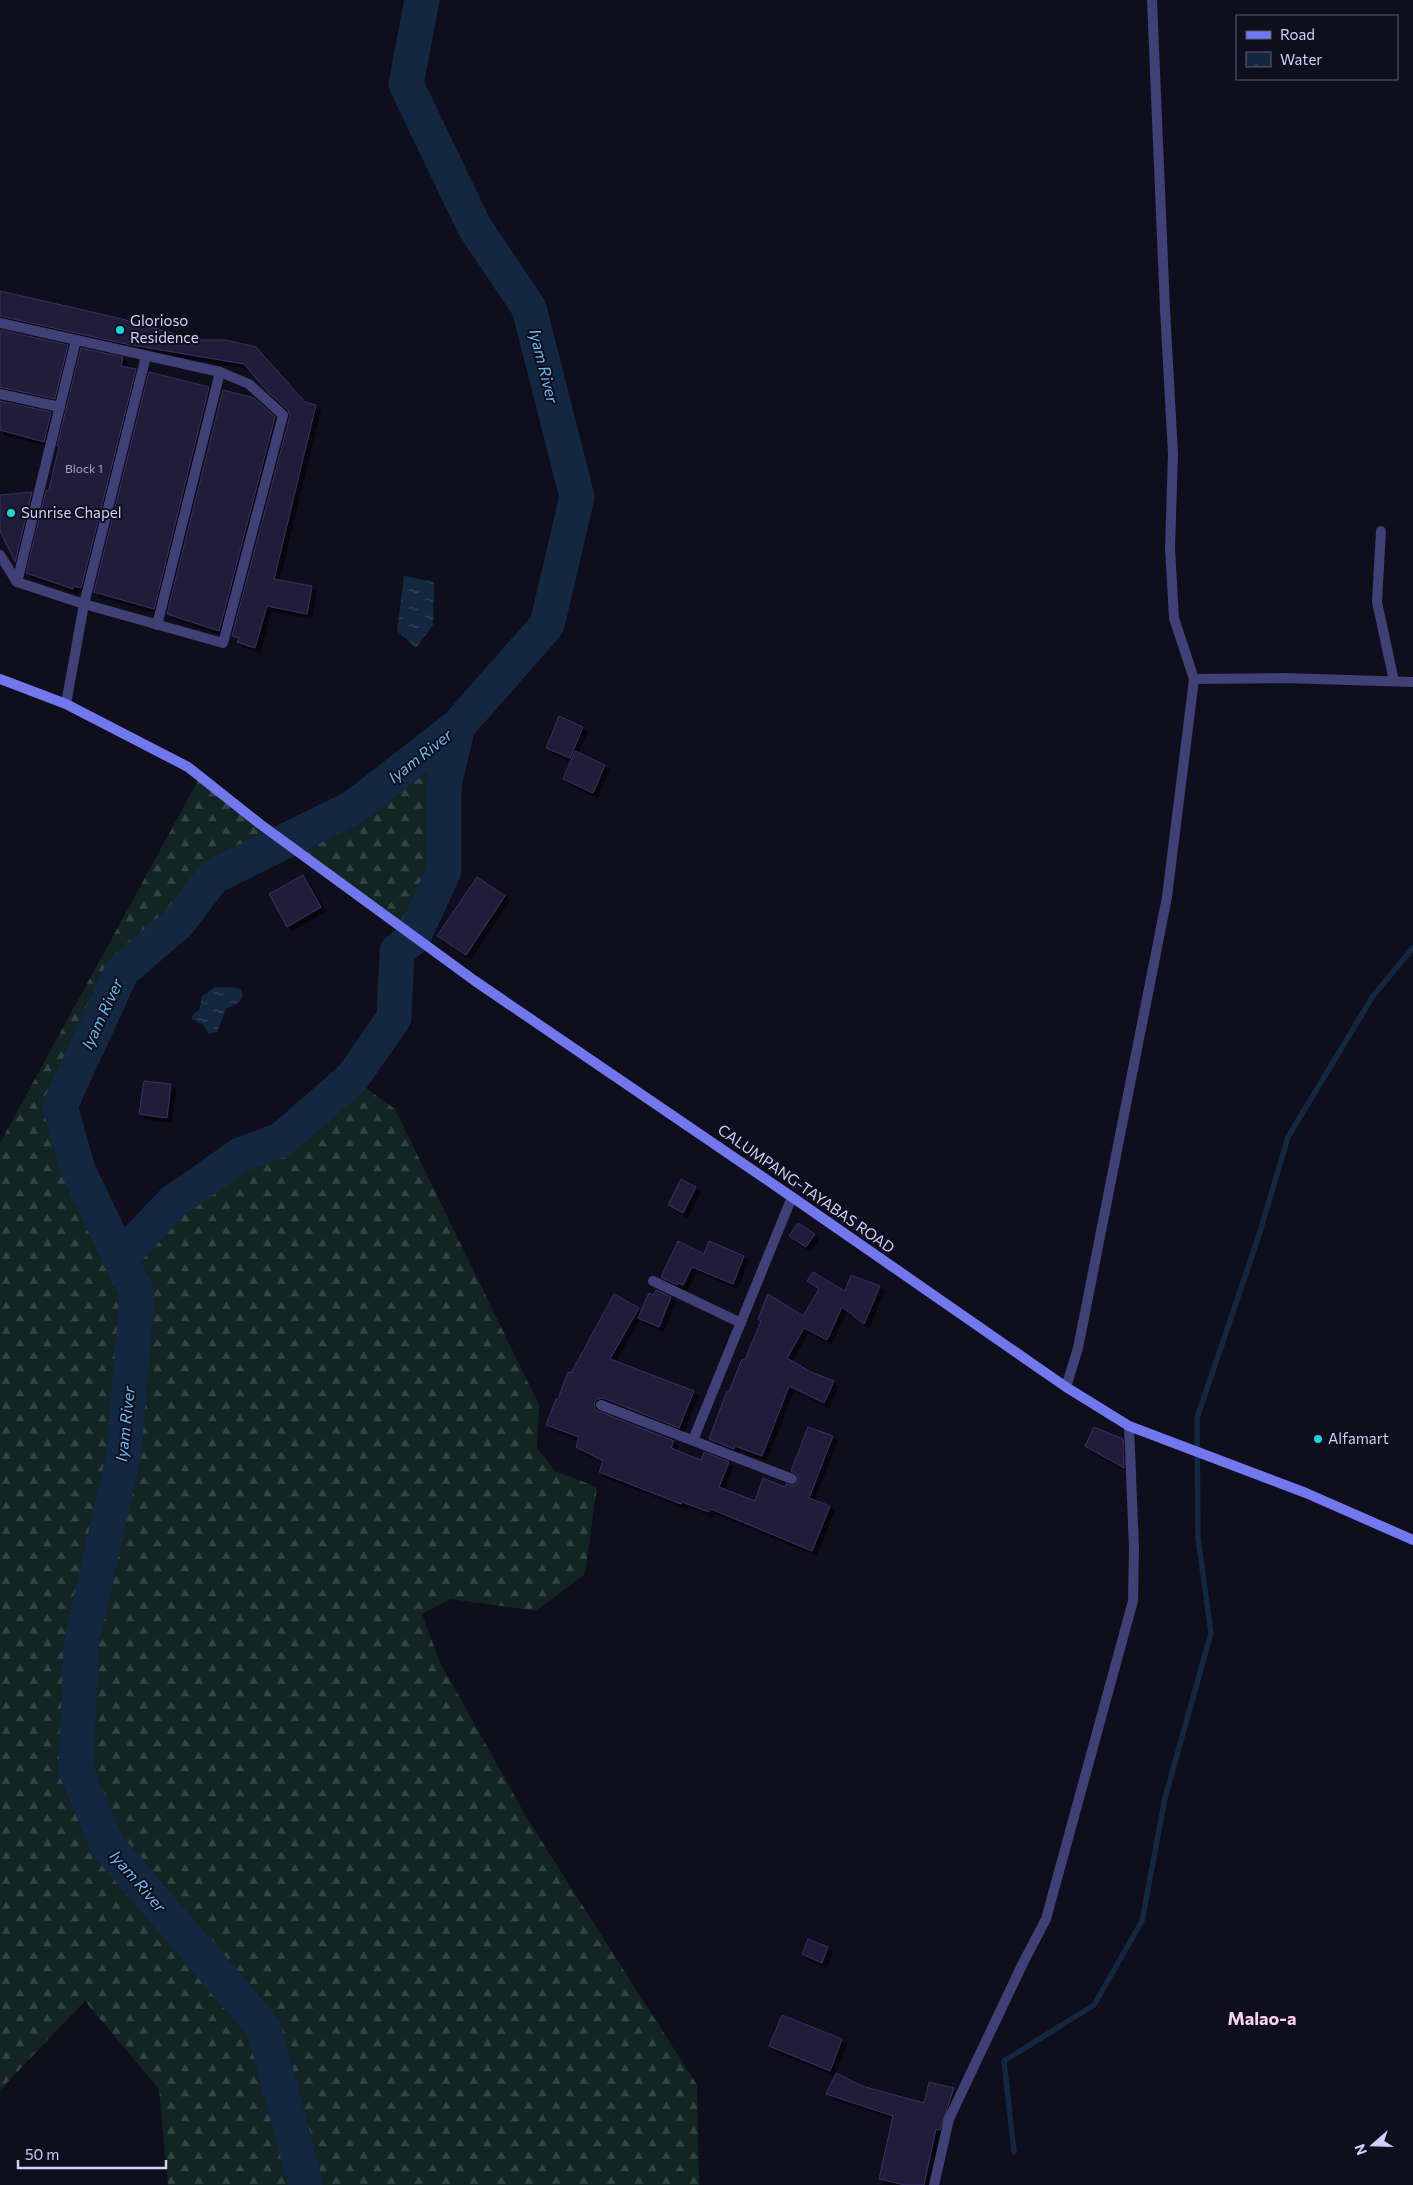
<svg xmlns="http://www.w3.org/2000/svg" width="1413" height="2185" font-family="Commissioner,sans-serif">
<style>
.forest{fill:url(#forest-firs)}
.water{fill:url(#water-ripples)}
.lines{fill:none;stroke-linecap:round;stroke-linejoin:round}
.stream{stroke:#132840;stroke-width:5.5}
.river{stroke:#132840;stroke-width:35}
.building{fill:#201c3b;stroke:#373164;filter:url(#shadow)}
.street{stroke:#3e4076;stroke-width:10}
.secondary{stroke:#7178ee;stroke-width:10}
.poi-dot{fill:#1ad6da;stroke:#0f0e1c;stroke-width:2}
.labels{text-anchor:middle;stroke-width:4;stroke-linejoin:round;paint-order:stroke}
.number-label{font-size:12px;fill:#a4a2ca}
.poi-label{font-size:15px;fill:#d0cff9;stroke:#0f0e1c;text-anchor:start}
.street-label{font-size:15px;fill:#d0cff9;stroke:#0f0e1c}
.water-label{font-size:16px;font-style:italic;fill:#69baed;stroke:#0f0e1c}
.quarter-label{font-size:18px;font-weight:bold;fill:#f9d0ee;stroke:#0f0e1c}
</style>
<defs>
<pattern id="forest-firs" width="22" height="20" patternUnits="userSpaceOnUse" patternTransform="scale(1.25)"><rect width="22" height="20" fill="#122523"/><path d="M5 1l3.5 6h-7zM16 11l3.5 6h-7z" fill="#344"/></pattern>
<pattern id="water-ripples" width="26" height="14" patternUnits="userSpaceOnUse" patternTransform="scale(1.25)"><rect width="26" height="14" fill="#132840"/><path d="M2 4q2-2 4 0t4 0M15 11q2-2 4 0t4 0" fill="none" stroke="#34465c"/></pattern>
<filter id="shadow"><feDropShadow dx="4.5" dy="4.5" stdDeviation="0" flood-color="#0009"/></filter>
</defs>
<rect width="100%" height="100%" fill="#0f0e1c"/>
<polygon class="forest" points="458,726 444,785 444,871 413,938 284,842 213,877 178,923 122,971 60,1106 78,1170 120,1258 173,1202 240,1155 281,1140 352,1078 395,1109 539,1405 537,1448 555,1471 597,1487 585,1574 536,1611 450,1599 422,1614 440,1662 528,1820 697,2085 699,2185 168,2185 159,2089 85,2001 0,2090 0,1143 200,777 284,842 354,807"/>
<g class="water">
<polygon points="404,576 434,582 433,625 416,648 397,631"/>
<path d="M 215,987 L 229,987 L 241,989 C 247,1000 235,1005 226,1009 L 217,1032 L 209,1034 L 203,1025 L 192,1019 L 192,1016 L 199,1010 L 202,996 Z"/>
</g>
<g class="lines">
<polyline class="stream" points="1014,2152 1004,2061 1094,2005 1142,1921 1165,1798 1211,1633 1198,1538 1197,1418 1259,1235 1288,1137 1373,996 1413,948"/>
<g class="river">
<polyline points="120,1258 173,1202 240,1155 281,1140 352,1078 394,1018 397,951 413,938 444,871 444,785 458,726"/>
<polyline points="306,2185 264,2028 107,1845 76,1770 81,1644 124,1454 137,1293 78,1170 60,1106 122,971 178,923 213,877 354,807 458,726 547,625 577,497 529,308 474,226 406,84 422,0"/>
</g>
</g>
<g class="building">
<polygon points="0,291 118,318 198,340 226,340 256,347 305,402 316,405 274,579 312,586 307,614 267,606 255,648 237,642 239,638 232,636 290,416 288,410 269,393 244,364 126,344 0,316"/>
<polygon points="0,330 68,345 55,399 0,387"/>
<polygon points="81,348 123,357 121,366 136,369 81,588 74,586 73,589 26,573 46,491 49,490 59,447 57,446"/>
<polygon points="149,372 209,387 154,609 94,592"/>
<polygon points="223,390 254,398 275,417 219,631 167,614"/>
<polygon points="0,401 51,412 44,442 0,430"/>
<polygon points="32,492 15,562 0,531 0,495"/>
<polygon points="559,716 583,727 570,758 546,748"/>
<polygon points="575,751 605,765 593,793 563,779"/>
<polygon points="303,875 321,907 287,927 269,894"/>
<polygon points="477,877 505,896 466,955 437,936"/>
<polygon points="144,1081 171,1084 167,1118 139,1114"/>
<polygon points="681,1179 696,1187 683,1213 668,1205"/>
<polygon points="798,1223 815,1234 806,1247 789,1236"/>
<polygon points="678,1241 704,1254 709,1241 744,1256 733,1284 692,1267 683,1285 678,1283 677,1285 661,1277"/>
<polygon points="813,1272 845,1291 851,1275 880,1286 864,1324 842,1307 827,1340 804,1328 787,1358 811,1372 834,1381 824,1403 789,1386 762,1456 735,1446 734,1449 709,1439 727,1391 729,1392 742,1359 745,1360 761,1321 758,1319 768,1294 803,1316 819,1289 807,1281"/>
<polygon points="656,1290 671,1297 659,1327 638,1318 649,1293 653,1295"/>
<polygon points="614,1294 639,1308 610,1359 694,1391 679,1428 603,1398 597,1399 594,1403 595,1409 598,1411 674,1441 671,1448 701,1460 704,1452 729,1462 719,1487 755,1501 763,1478 785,1487 786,1484 794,1486 798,1482 798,1475 791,1471 808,1427 833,1436 809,1498 830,1506 812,1551 711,1509 709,1512 682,1502 681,1504 599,1472 603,1461 576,1447 579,1437 546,1425 556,1399 558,1399 568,1372 571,1373"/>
<polygon points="1094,1427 1123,1439 1124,1468 1085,1446"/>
<polygon points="808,1939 828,1947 822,1963 802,1954"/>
<polygon points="782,2015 842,2039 830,2071 769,2046"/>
<polygon points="836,2073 862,2086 924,2103 929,2082 954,2088 940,2130 936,2129 924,2185 905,2185 879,2179 893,2116 826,2094"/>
</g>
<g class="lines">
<g class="street">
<polyline points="0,323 220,372 249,384 283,415 223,643 84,604 17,582 0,555"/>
<polyline points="0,394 60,407"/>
<polyline points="1381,531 1377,602 1394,681"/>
<polyline points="17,582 76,340"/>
<polyline points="157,625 220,372"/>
<polyline points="1194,679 1285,678 1413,682"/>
<polyline points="66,704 84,604 146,356"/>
<polyline points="653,1281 741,1323"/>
<polyline points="1066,1387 1078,1348 1167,897 1194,679 1174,618 1170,548 1173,454 1165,309 1152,0"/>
<polyline points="601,1405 792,1479"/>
<polyline points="693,1440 792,1197"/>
<polyline points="934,2185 949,2119 1023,1963 1046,1919 1133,1601 1134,1548 1129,1426"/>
</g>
<polyline class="secondary" points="0,679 66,704 188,767 260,824 475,981 792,1197 1066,1387 1129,1426 1306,1493 1413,1540"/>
</g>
<g class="poi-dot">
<circle cx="120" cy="330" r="5"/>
<circle cx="11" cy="513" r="5"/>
<circle cx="1318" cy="1439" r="5"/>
</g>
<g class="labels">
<g class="number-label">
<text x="84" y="473">Block 1</text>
</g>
<g class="poi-label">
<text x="130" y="326">Glorioso<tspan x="130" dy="17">Residence</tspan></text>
<text x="21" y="518">Sunrise Chapel</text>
<text x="1328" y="1444">Alfamart</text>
</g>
<g class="street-label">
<text transform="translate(806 1189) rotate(35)" y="5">CALUMPANG-TAYABAS ROAD</text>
</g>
<g class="water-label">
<text transform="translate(544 366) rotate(76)" y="6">Iyam River</text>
<text transform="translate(420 756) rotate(-38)" y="6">Iyam River</text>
<text transform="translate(102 1014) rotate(-65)" y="6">Iyam River</text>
<text transform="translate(125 1424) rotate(-84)" y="6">Iyam River</text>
<text transform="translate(138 1881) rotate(49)" y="6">Iyam River</text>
</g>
<g class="quarter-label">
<text x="1262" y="2025">Malao-a</text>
</g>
</g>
<rect x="1236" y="15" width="162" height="65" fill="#0f0e1c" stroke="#5c5b74"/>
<rect x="1246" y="31" width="25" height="8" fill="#7178ee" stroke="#5c5b74"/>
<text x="1280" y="40" font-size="15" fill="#d0cff9">Road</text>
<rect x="1246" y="52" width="25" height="15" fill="url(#water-ripples)" stroke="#5c5b74"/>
<text x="1280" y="65" font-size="15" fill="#d0cff9">Water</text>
<g transform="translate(1373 2145) rotate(250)" stroke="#0f0e1c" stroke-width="4" paint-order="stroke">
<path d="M0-4L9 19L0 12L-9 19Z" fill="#d0cff9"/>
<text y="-8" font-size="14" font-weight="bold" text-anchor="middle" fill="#d0cff9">N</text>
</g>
<path d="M18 2160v8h148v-8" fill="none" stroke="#d0cff9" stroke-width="2.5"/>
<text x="25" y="2160" font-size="15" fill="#d0cff9" stroke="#0f0e1c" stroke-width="4" paint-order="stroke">50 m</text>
</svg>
